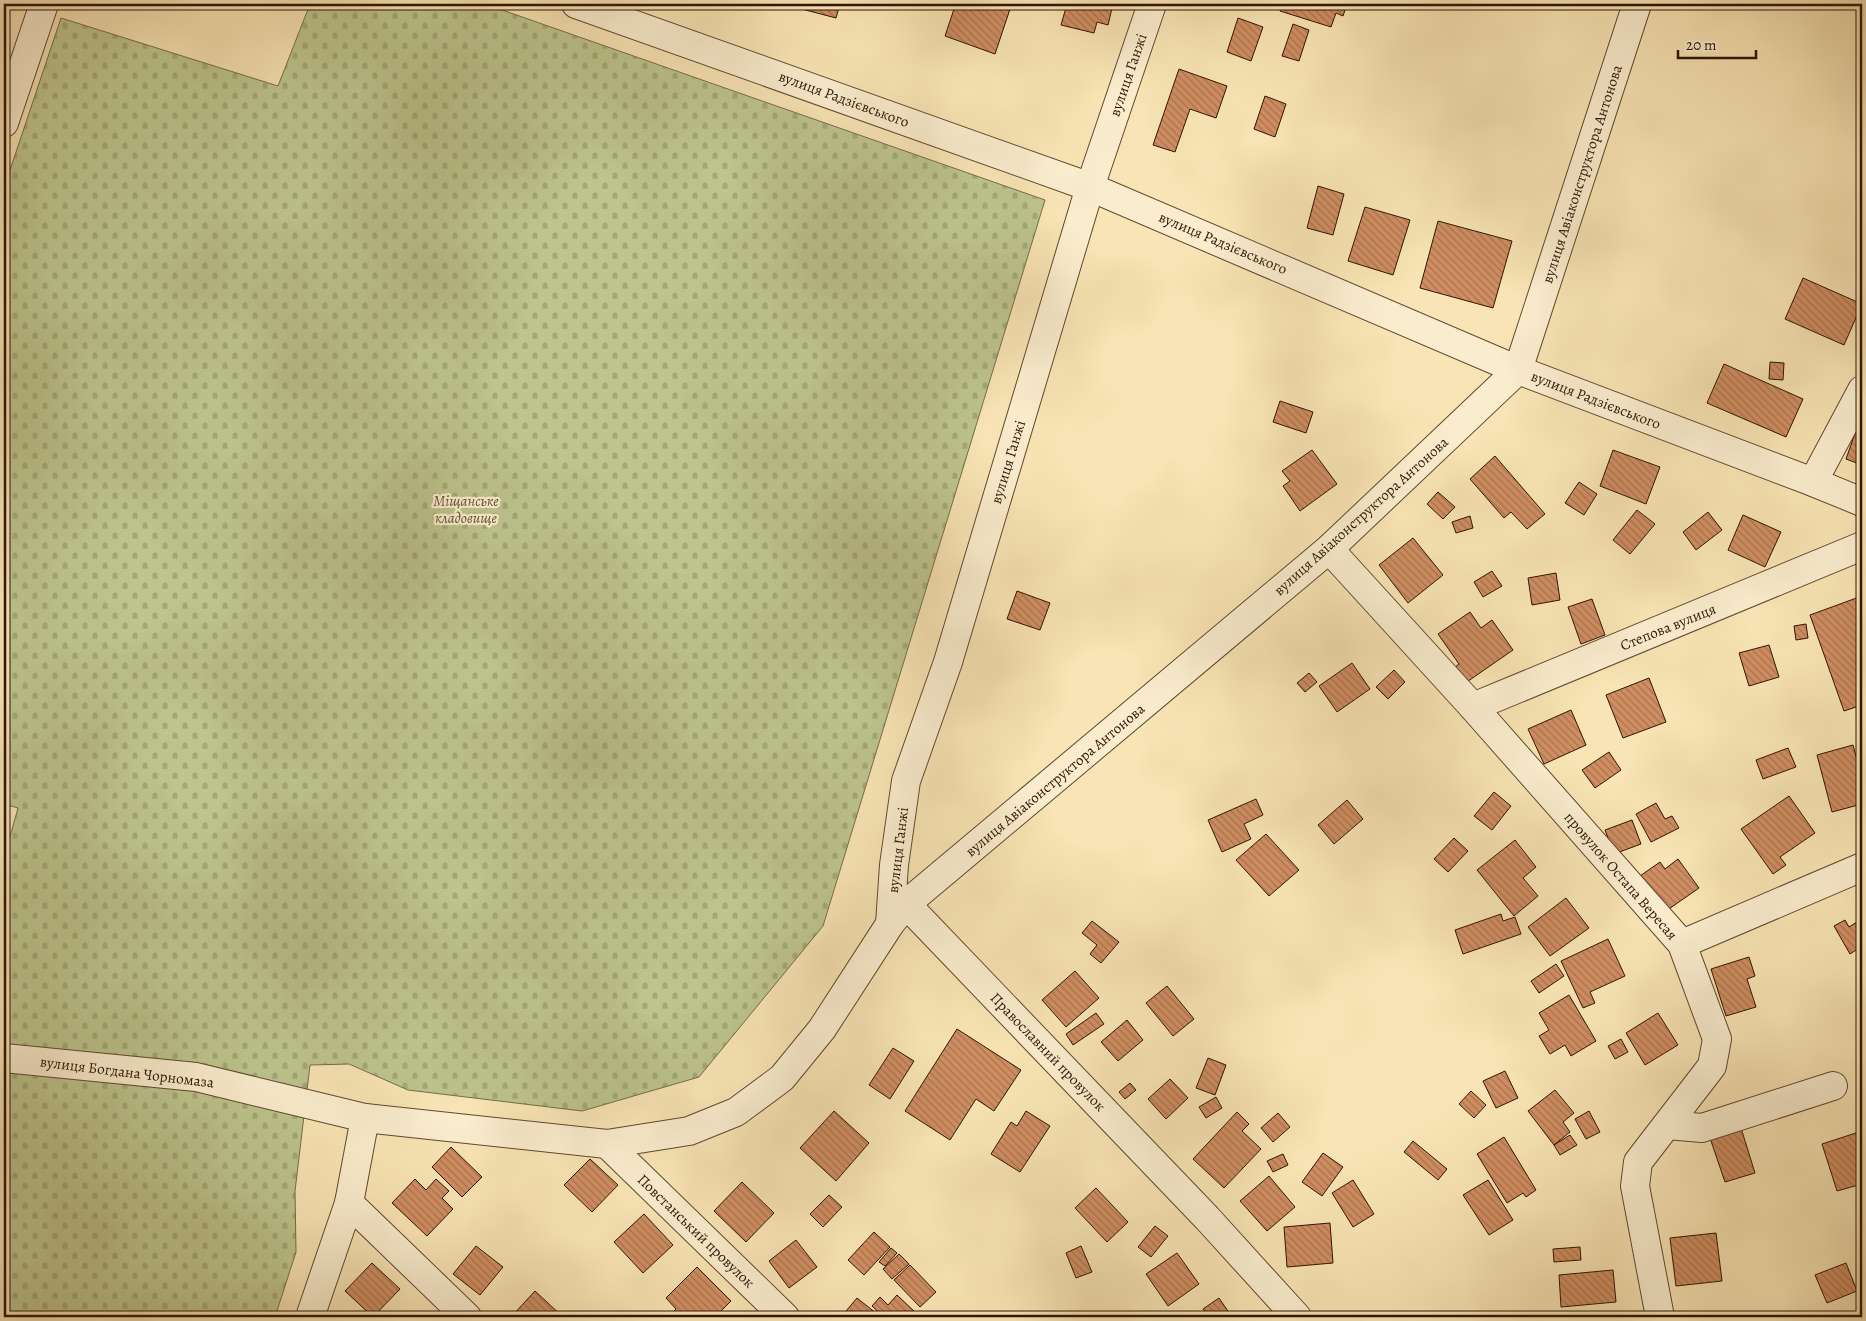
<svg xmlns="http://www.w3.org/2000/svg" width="1866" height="1321" font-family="Alegreya,serif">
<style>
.cemetery{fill:url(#cemetery-stones);stroke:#766c48}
.building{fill:url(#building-back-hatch);stroke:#2f1403}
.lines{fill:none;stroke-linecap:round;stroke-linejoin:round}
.minor-casing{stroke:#61482f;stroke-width:30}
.minor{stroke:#faedce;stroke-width:28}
.labels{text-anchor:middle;stroke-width:4.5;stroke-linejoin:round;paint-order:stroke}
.street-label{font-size:15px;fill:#2f1403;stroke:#faedce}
.park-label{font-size:15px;font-style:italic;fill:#615233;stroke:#faedce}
</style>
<defs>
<pattern id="cemetery-stones" width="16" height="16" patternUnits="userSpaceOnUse" patternTransform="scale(1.25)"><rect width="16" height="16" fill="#bdc48d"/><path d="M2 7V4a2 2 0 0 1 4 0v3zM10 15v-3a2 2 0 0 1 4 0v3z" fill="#a3a878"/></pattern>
<pattern id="building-back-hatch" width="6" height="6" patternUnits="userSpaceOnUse" patternTransform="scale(1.25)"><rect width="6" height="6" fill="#d08e62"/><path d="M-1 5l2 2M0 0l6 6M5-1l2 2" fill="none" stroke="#a9734f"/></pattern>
</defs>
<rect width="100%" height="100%" fill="#f8e4b4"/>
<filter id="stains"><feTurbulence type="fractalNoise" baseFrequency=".004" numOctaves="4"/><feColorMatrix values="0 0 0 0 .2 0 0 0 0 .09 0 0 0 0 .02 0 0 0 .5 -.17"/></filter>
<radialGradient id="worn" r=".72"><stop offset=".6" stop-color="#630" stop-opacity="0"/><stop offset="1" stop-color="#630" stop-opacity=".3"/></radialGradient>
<polygon class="cemetery" points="310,4 485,4 1045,200 823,926 699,1077 582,1111 408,1090 349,1064 310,1065 295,1191 296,1252 275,1317 4,1317 4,858 18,808 4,804 4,188 61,18 278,86"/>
<g class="building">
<polygon points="799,4 840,4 836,18 798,8"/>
<polygon points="968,4 1005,4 1004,7 1010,9 995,54 945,36 955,6 966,9"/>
<polygon points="1064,4 1113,4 1108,25 1097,22 1094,33 1061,25 1067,4"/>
<polygon points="1282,4 1347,4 1343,16 1336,13 1331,27 1280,11"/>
<polygon points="1238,18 1263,27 1251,61 1227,52"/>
<polygon points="1293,24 1309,30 1299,61 1282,56"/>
<polygon points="1179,69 1227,86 1216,118 1190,109 1175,152 1153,145"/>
<polygon points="1265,96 1286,104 1275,137 1254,129"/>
<polygon points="1318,186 1344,194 1333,235 1307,228"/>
<polygon points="1365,207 1410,220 1393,275 1348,261"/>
<polygon points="1438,221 1512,241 1493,308 1420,288"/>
<polygon points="1803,278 1862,304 1844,345 1785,319"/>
<polygon points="1770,362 1784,363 1783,380 1769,379"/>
<polygon points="1724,364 1803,399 1786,437 1707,403"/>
<polygon points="1280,401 1313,412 1306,433 1273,422"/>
<polygon points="1859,422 1862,423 1862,465 1846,459"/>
<polygon points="1312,450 1337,484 1300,511 1283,486 1290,481 1282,471"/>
<polygon points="1613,450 1660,467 1646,504 1600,486"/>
<polygon points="1495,456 1545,514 1527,529 1511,512 1504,518 1470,479"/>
<polygon points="1579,482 1597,494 1584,515 1565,503"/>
<polygon points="1438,492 1455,507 1443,519 1427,504"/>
<polygon points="1637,510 1655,524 1630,554 1613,540"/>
<polygon points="1708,512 1722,530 1696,550 1683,532"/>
<polygon points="1743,515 1781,532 1765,567 1728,550"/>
<polygon points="1470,516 1473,528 1456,533 1452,522"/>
<polygon points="1413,538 1443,575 1408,603 1379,565"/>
<polygon points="1492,571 1502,586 1483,597 1474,582"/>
<polygon points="1556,573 1560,600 1532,605 1528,578"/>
<polygon points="1017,591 1050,603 1040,630 1007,619"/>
<polygon points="1862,596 1862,705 1844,711 1810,615"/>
<polygon points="1592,599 1605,635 1581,644 1568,607"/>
<polygon points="1470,612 1481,628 1492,620 1513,650 1461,686 1450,671 1459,664 1438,634"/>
<polygon points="1806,624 1808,638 1796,640 1794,626"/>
<polygon points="1769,645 1779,677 1749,686 1739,653"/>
<polygon points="1352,663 1370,689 1337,712 1319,686"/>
<polygon points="1394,670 1405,682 1388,699 1376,687"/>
<polygon points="1309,673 1317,682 1305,692 1297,683"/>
<polygon points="1649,678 1666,722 1623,738 1606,695"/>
<polygon points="1571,710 1586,745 1544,764 1528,729"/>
<polygon points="1853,745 1862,779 1862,804 1832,812 1817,755"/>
<polygon points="1788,748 1796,767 1763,779 1756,760"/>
<polygon points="1609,752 1621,770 1595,788 1582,770"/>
<polygon points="1494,792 1511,806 1492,830 1474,816"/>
<polygon points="1789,796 1815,833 1780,857 1786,865 1773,874 1741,829"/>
<polygon points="1256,799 1263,815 1244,824 1251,839 1222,852 1208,820"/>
<polygon points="1347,800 1363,819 1334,844 1318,825"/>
<polygon points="1656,803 1665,819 1672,816 1679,828 1651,842 1636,814"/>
<polygon points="1632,820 1641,844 1614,854 1605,830"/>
<polygon points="1266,834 1299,870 1269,896 1236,860"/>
<polygon points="1454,838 1468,851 1448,872 1434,859"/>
<polygon points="1515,840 1536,867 1523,878 1538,896 1514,916 1477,870"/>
<polygon points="1678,859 1699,888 1666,911 1640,876 1660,862 1665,869"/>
<polygon points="1566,898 1589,928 1550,956 1528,927"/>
<polygon points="1501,914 1503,921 1515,917 1521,934 1463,954 1455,930"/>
<polygon points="1845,920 1849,927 1857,922 1862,930 1862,946 1850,954 1834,926"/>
<polygon points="1092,921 1119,942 1101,963 1090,954 1097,945 1082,933"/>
<polygon points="1608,939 1625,976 1590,992 1595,1003 1583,1008 1561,961"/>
<polygon points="1749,957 1755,976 1747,979 1756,1007 1726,1016 1711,969"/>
<polygon points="1556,964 1564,976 1539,993 1531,981"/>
<polygon points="1075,971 1099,998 1066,1027 1042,1000"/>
<polygon points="1167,986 1194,1019 1173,1036 1146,1003"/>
<polygon points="1569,995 1596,1041 1571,1056 1565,1045 1550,1054 1539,1036 1549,1030 1539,1013"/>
<polygon points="1096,1013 1104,1024 1073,1045 1066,1034"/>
<polygon points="1658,1013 1678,1045 1645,1065 1626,1033"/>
<polygon points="1127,1020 1143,1040 1118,1061 1101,1042"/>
<polygon points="957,1029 1021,1070 994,1111 976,1099 950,1140 905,1111"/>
<polygon points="1621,1039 1628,1052 1615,1059 1608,1046"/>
<polygon points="893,1048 914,1061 890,1099 869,1085"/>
<polygon points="1208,1058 1226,1065 1215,1095 1196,1088"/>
<polygon points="1505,1071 1518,1098 1496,1108 1483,1081"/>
<polygon points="1170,1079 1188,1098 1166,1119 1148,1099"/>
<polygon points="1130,1083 1136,1090 1125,1099 1119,1092"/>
<polygon points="1555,1090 1574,1113 1563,1122 1570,1132 1554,1145 1528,1111"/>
<polygon points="1471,1091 1486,1105 1474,1118 1459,1104"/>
<polygon points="1216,1097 1222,1108 1206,1118 1199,1107"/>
<polygon points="834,1111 869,1143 836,1181 800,1148"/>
<polygon points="1026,1111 1050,1126 1020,1172 991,1154 1011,1122 1017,1126"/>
<polygon points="1589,1111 1600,1132 1586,1139 1575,1119"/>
<polygon points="1237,1112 1249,1124 1242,1131 1261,1149 1224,1188 1193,1159"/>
<polygon points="1278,1113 1290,1127 1273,1142 1261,1128"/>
<polygon points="1741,1128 1755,1173 1725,1182 1710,1138"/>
<polygon points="1862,1131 1862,1165 1856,1167 1862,1184 1837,1191 1822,1144"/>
<polygon points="1570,1135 1577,1145 1560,1155 1554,1145"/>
<polygon points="1504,1137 1536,1190 1526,1197 1523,1193 1507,1203 1477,1154"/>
<polygon points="1413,1141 1447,1169 1438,1180 1404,1152"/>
<polygon points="451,1147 482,1177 462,1197 432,1167"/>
<polygon points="1323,1153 1343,1167 1322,1196 1302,1182"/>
<polygon points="1283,1154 1288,1165 1273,1172 1267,1161"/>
<polygon points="590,1159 618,1185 592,1212 564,1185"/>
<polygon points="1269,1176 1295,1207 1267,1231 1240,1201"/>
<polygon points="415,1179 426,1190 436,1179 449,1191 442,1198 453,1209 427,1236 392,1203"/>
<polygon points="1353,1180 1374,1214 1353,1227 1332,1193"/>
<polygon points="1488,1180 1513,1220 1489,1235 1463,1195"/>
<polygon points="742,1182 774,1213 746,1242 714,1211"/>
<polygon points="1096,1188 1128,1222 1107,1242 1075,1208"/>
<polygon points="829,1195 842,1207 823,1227 810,1214"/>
<polygon points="644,1214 673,1245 643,1273 614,1242"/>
<polygon points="1330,1223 1333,1263 1287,1267 1284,1227"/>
<polygon points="1155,1226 1168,1236 1151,1257 1138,1247"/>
<polygon points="874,1232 890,1247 864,1275 848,1260"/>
<polygon points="1716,1233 1722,1281 1676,1286 1670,1238"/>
<polygon points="796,1240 817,1267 789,1288 769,1261"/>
<polygon points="476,1246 503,1267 480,1295 453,1274"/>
<polygon points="1081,1246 1092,1272 1076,1278 1066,1253"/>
<polygon points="1580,1247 1581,1260 1554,1262 1553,1249"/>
<polygon points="891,1248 897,1253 885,1266 879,1262"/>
<polygon points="1177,1253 1199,1284 1168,1306 1146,1274"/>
<polygon points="899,1254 909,1264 892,1279 883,1269"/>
<polygon points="372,1263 400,1289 373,1317 345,1291"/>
<polygon points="1846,1263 1857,1291 1827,1303 1815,1275"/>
<polygon points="910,1265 936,1292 920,1307 894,1280"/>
<polygon points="697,1267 731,1301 715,1317 668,1317 676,1309 666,1298"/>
<polygon points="1613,1270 1616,1302 1561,1307 1559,1275"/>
<polygon points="535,1291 563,1317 511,1317"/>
<polygon points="897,1295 916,1313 912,1317 884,1317 872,1306 880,1297 888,1305"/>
<polygon points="857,1298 881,1317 841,1317"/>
<polygon points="1219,1298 1230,1314 1224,1317 1209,1317 1203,1309"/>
</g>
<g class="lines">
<g class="minor-casing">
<g id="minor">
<polyline points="576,4 1090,187 1518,370 1813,482 1862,502"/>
<polyline points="4,123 44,4"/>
<polyline points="1813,482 1862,390"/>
<polyline points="1329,549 1473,707 1682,944 1717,1039 1712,1066 1638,1162 1635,1186 1660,1317"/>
<polyline points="1473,707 1862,546"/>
<polyline points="906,904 1329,549 1518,370 1637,4"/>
<polyline points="890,924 894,865 906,781 948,662 1090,187 1152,4"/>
<polyline points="1682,944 1862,867"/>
<polyline points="4,1058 196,1077 365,1118 607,1144 689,1131 736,1112 782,1078 822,1029 890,924 906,904 1207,1218 1297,1317"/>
<polyline points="1667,1125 1702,1128 1833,1086"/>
<polyline points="607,1144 785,1317"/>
<polyline points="349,1203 467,1317"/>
<polyline points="310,1317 349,1203 365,1118"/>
</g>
</g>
<use href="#minor" class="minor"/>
</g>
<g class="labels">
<g class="street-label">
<text transform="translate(1128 75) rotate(-71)" y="5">вулиця Ганжі</text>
<text transform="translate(844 99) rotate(20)" y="5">вулиця Радзієвського</text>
<text transform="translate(1582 174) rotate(-72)" y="5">вулиця Авіаконструктора Антонова</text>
<text transform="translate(1223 243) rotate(23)" y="5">вулиця Радзієвського</text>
<text transform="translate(1596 400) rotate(21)" y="5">вулиця Радзієвського</text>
<text transform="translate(1008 462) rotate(-73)" y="5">вулиця Ганжі</text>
<text transform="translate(1361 516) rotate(-42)" y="5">вулиця Авіаконструктора Антонова</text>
<text transform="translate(1668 627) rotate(-22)" y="5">Степова вулиця</text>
<text transform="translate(1055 780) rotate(-40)" y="5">вулиця Авіаконструктора Антонова</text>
<text transform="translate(898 850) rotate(-83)" y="5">вулиця Ганжі</text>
<text transform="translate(1621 876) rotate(49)" y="5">провулок Остапа Вересая</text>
<text transform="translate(1048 1052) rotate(46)" y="5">Православний провулок</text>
<text transform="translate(127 1072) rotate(7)" y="5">вулиця Богдана Чорномаза</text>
<text transform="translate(696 1231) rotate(44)" y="5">Повстанський провулок</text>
</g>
<g class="park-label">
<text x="466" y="506">Міщанське<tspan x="466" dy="17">кладовище</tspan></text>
</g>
</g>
<rect width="1866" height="1321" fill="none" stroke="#f8e4b4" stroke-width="20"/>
<rect x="5" y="5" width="1856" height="1311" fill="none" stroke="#2f1403" stroke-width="2.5"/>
<rect x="10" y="10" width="1846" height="1301" fill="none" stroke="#2f1403"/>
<path d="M1678 50v8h78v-8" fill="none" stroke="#2f1403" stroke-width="2.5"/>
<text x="1686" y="50" font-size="15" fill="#2f1403" stroke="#faedce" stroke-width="4" paint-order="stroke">20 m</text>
<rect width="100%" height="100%" filter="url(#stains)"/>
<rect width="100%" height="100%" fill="url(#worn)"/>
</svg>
